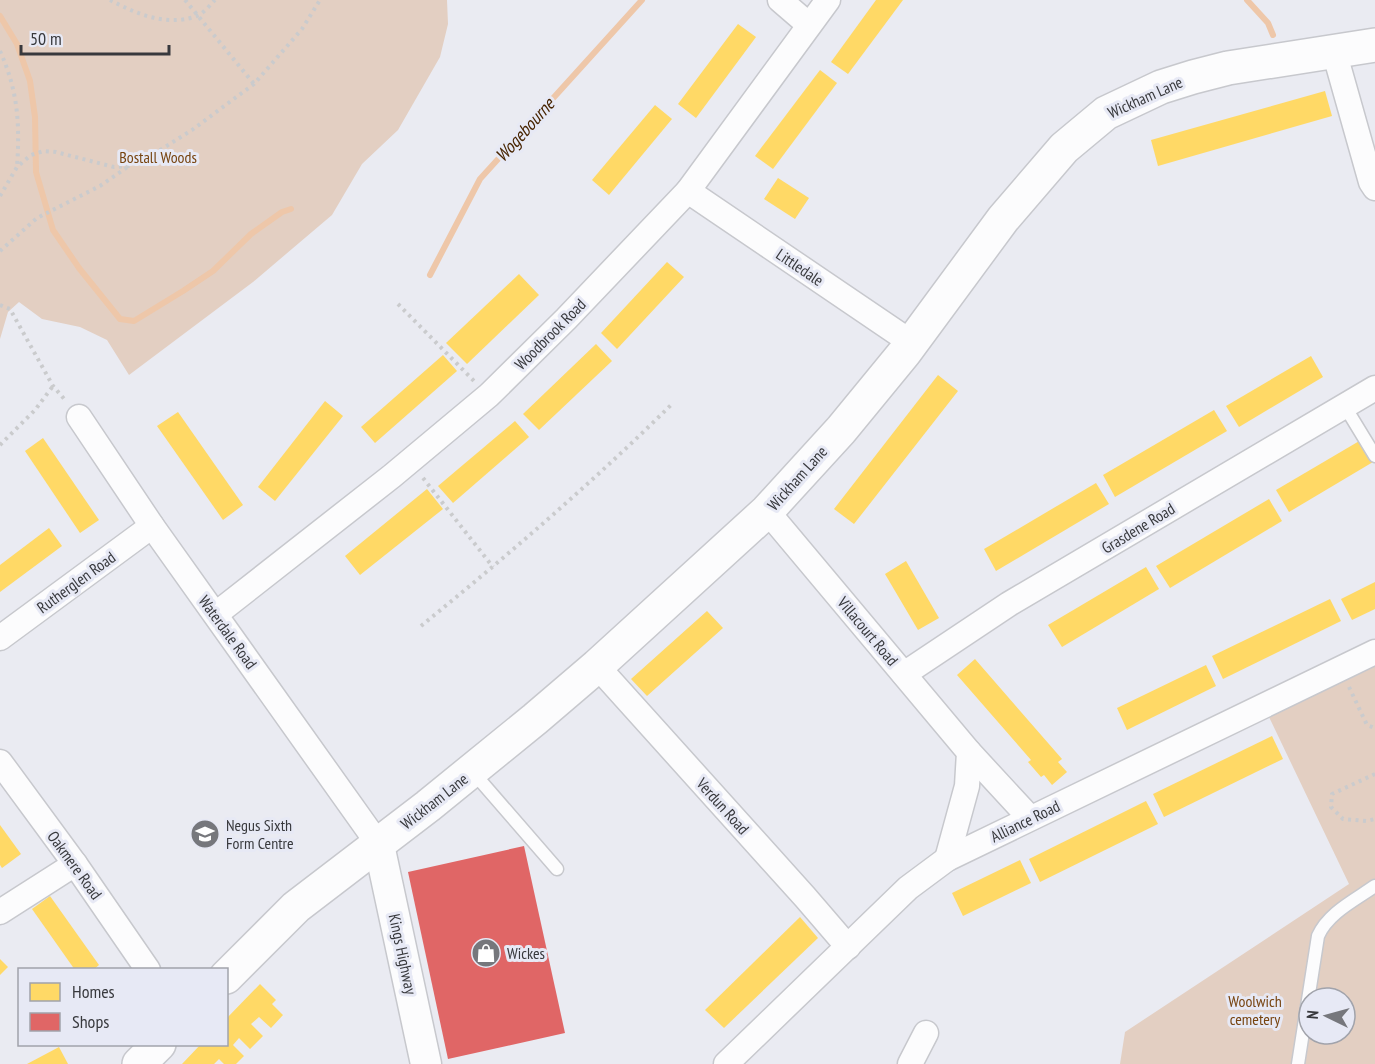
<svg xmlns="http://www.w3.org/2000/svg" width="1375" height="1064" font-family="'PT Sans Narrow',sans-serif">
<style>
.green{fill:#e3cfc2;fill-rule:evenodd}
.homes{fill:#ffd966}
.shops{fill:#e06666}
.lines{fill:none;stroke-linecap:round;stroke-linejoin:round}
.stream{stroke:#eec7a9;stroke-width:6}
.service-casing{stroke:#c7c8cd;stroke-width:15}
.minor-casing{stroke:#c7c8cd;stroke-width:27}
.tertiary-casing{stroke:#c7c8cd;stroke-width:33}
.primary-casing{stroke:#c7c8cd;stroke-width:36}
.path{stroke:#cacbcd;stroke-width:4;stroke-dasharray:3 4.5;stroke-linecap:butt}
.service{stroke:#fcfcfd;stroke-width:12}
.minor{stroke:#fcfcfd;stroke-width:24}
.tertiary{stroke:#fcfcfd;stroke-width:30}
.primary{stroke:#fcfcfd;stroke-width:33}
.labels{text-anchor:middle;stroke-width:6;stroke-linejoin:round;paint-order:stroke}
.street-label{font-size:16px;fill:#38393d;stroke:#e7e9f5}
.park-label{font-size:16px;fill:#774410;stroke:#e7e9f5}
.poi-label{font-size:16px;fill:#38393d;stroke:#e7e9f5;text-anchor:start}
.water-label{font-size:18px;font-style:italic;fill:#472400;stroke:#e7e9f5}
</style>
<rect width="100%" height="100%" fill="#eaebf2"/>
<g class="green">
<polygon points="0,0 447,0 448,24 440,57 398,130 362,164 332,215 253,282 129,375 107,340 80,327 42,319 19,302 8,312 0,339"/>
<path d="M 1375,664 L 1375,1064 L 1120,1064 L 1125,1032 L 1349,884 L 1269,717 ZM 1309,998 L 1345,998 L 1345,1034 L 1309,1034 Z"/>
</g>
<g class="homes">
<polygon points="876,0 903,0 848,74 831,62"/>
<polygon points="738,24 756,37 696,118 678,104"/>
<polygon points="820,70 837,83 773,169 755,156"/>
<polygon points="1325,91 1332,116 1158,166 1151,140"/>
<polygon points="655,105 672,119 609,195 592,180"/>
<polygon points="778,178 809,198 795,219 764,199"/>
<polygon points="667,262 684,277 617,349 601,333"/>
<polygon points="519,274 539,295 467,364 446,343"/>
<polygon points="596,344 612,361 539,430 523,414"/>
<polygon points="443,355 457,371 375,443 361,427"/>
<polygon points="1311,356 1323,377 1239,427 1226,406"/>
<polygon points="938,375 958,391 854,524 834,509"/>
<polygon points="325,401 343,416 275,501 258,487"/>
<polygon points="1214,410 1227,431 1115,497 1103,475"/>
<polygon points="178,412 243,505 223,520 157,426"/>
<polygon points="515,421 529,437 453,503 438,486"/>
<polygon points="43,438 99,520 80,533 25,451"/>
<polygon points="1361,440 1373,462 1289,512 1276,490"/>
<polygon points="1096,483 1109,504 996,571 984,549"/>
<polygon points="427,489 443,509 360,575 345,556"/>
<polygon points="1269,499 1282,521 1170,588 1156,566"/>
<polygon points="49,528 62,546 0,592 0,565"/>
<polygon points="906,561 939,618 918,630 885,574"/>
<polygon points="1146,567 1159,589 1062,647 1048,625"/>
<polygon points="1375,582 1375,609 1352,620 1341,599"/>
<polygon points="1330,599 1341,621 1223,679 1212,656"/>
<polygon points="707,611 723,628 647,696 631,679"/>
<polygon points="975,659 1062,759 1058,762 1067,772 1052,785 1044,775 1041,777 1028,762 1031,760 957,675"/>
<polygon points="1206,665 1216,686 1127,730 1117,708"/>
<polygon points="1272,736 1283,759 1164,817 1153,794"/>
<polygon points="1146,801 1158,824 1040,882 1029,859"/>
<polygon points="0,825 21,854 2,868 0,865"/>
<polygon points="1020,860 1031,883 963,916 952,893"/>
<polygon points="50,896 99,965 93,970 75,970 32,909"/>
<polygon points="800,917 818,938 724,1028 705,1010"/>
<polygon points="0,959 8,967 0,975"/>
<polygon points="260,984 276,1000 272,1004 283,1015 271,1028 259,1017 251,1024 263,1036 250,1049 239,1038 233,1045 244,1056 236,1064 224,1064 219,1059 214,1064 182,1064 201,1044 226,1044 226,1019"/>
<polygon points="59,1047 68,1064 27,1064"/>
</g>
<polygon class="shops" points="524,846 565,1033 448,1059 408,872"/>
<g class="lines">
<g class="stream">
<polyline points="1247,0 1268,23 1273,35"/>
<polyline points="0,16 17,44 30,81 35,117 36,172 53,230 79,268 120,319 134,321 183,291 213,271 251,234 282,212 291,209"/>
<polyline points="430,275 480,179 642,0"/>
</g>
<g class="service-casing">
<g id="service">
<polyline points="1344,405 1375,456"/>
<polyline points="472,771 557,869"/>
<path d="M 1298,1064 L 1318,936 C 1328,913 1355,900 1375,886"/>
</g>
</g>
<g class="minor-casing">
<g id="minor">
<polyline points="780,0 809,25"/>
<polyline points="1334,51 1371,182 1375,188"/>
<polyline points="688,191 912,343"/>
<polyline points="79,417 152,526 379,845"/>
<polyline points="767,511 969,752 967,786 947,859"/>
<polyline points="216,614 392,476 489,395 566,319 688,191 828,0"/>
<polyline points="0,638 152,526"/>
<polyline points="597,666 805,897 848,947"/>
<polyline points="904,674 1009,604 1375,388"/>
<polyline points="969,752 1030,818"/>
<polyline points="0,762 75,864 148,970"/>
<polyline points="0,912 75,864"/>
<polyline points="726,1064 908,888 947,859 1375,652"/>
<polyline points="910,1064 926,1033"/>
</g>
</g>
<g class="tertiary-casing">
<polyline id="tertiary" points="379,845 426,1064"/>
</g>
<g class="primary-casing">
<g id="primary">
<polyline points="226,977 296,907 428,806 535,719 597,666 767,511 841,430 905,352 1003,219 1064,148 1106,113 1161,87 1193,77 1228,68 1375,45"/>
<polyline points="139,1064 159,1044"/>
</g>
</g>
<g class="path">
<path d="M 110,0 C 137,14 166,27 197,16 C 204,13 210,5 215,0"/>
<polyline points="185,0 254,84"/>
<path d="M 0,51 C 18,91 20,124 17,167"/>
<polyline points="0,196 17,167 31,155 44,151 56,152 114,167 129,166 141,162 192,130 254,84 302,29 320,0"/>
<polyline points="0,251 37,218 100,186 129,166"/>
<polyline points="398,304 475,382"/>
<polyline points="0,305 10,309 53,386 66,401"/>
<polyline points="0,445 35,410 53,386"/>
<polyline points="423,478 493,567"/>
<path d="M 421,626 C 507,556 592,483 671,405"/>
<polyline points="1349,687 1367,725 1375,728"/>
<polyline points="1375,774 1332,794 1331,807 1343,819 1367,821 1375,819"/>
</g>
<use href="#service" class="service"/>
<use href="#minor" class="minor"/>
<use href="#tertiary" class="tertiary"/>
<use href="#primary" class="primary"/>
</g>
<defs>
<g id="school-disc" transform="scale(1.5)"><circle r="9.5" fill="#76777c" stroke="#e7e9f5"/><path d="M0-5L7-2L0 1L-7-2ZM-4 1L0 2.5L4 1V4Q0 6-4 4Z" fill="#fff"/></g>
<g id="shop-disc" transform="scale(1.5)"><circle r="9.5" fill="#76777c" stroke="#e7e9f5"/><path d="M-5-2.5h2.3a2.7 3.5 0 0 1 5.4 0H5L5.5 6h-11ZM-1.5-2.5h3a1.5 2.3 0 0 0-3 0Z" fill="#fff"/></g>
</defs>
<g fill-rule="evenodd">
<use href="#school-disc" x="205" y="834"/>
<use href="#shop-disc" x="486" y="953"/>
</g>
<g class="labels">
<g class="street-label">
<text transform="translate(1145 97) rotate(-24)" y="6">Wickham Lane</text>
<text transform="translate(800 267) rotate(34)" y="6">Littledale</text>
<text transform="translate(550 334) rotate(-45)" y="6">Woodbrook Road</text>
<text transform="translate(797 478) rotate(-48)" y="6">Wickham Lane</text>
<text transform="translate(1138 528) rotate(-31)" y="6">Grasdene Road</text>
<text transform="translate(76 582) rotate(-36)" y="6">Rutherglen Road</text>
<text transform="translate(868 631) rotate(50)" y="6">Villacourt Road</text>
<text transform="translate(228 632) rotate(54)" y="6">Waterdale Road</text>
<text transform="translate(434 801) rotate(-38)" y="6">Wickham Lane</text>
<text transform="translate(723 806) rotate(48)" y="6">Verdun Road</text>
<text transform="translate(1025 821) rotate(-26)" y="6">Alliance Road</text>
<text transform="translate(75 865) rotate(54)" y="6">Oakmere Road</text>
<text transform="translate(403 954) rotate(78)" y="6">Kings Highway</text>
</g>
<g class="park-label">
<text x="158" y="163">Bostall Woods</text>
<text x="1255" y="1007">Woolwich<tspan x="1255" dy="18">cemetery</tspan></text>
</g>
<g class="poi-label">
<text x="226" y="831">Negus Sixth<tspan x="226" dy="18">Form Centre</tspan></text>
<text x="507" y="959">Wickes</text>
</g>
<g class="water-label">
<text transform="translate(525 130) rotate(-48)" y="6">Wogebourne</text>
</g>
</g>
<rect x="18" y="968" width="210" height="78" fill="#e7e9f5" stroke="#a1a3ab" stroke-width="1.5"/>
<rect x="30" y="983" width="30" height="18" fill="#ffd966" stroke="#a1a3ab" stroke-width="1.5"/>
<text x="72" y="998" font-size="18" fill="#38393d">Homes</text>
<rect x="30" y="1013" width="30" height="18" fill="#e06666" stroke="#a1a3ab" stroke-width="1.5"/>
<text x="72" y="1028" font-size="18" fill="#38393d">Shops</text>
<g transform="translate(1327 1016) rotate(275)"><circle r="28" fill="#e7e9f5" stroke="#a1a3ab" stroke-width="1.5"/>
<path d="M0-4.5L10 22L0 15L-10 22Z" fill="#76777c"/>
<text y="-9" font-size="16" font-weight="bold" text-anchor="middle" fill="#38393d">N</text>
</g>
<path d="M21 45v9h148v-9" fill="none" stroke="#38393d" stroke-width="3"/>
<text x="30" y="45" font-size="18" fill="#38393d" stroke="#e7e9f5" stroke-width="4.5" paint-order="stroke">50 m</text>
</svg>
